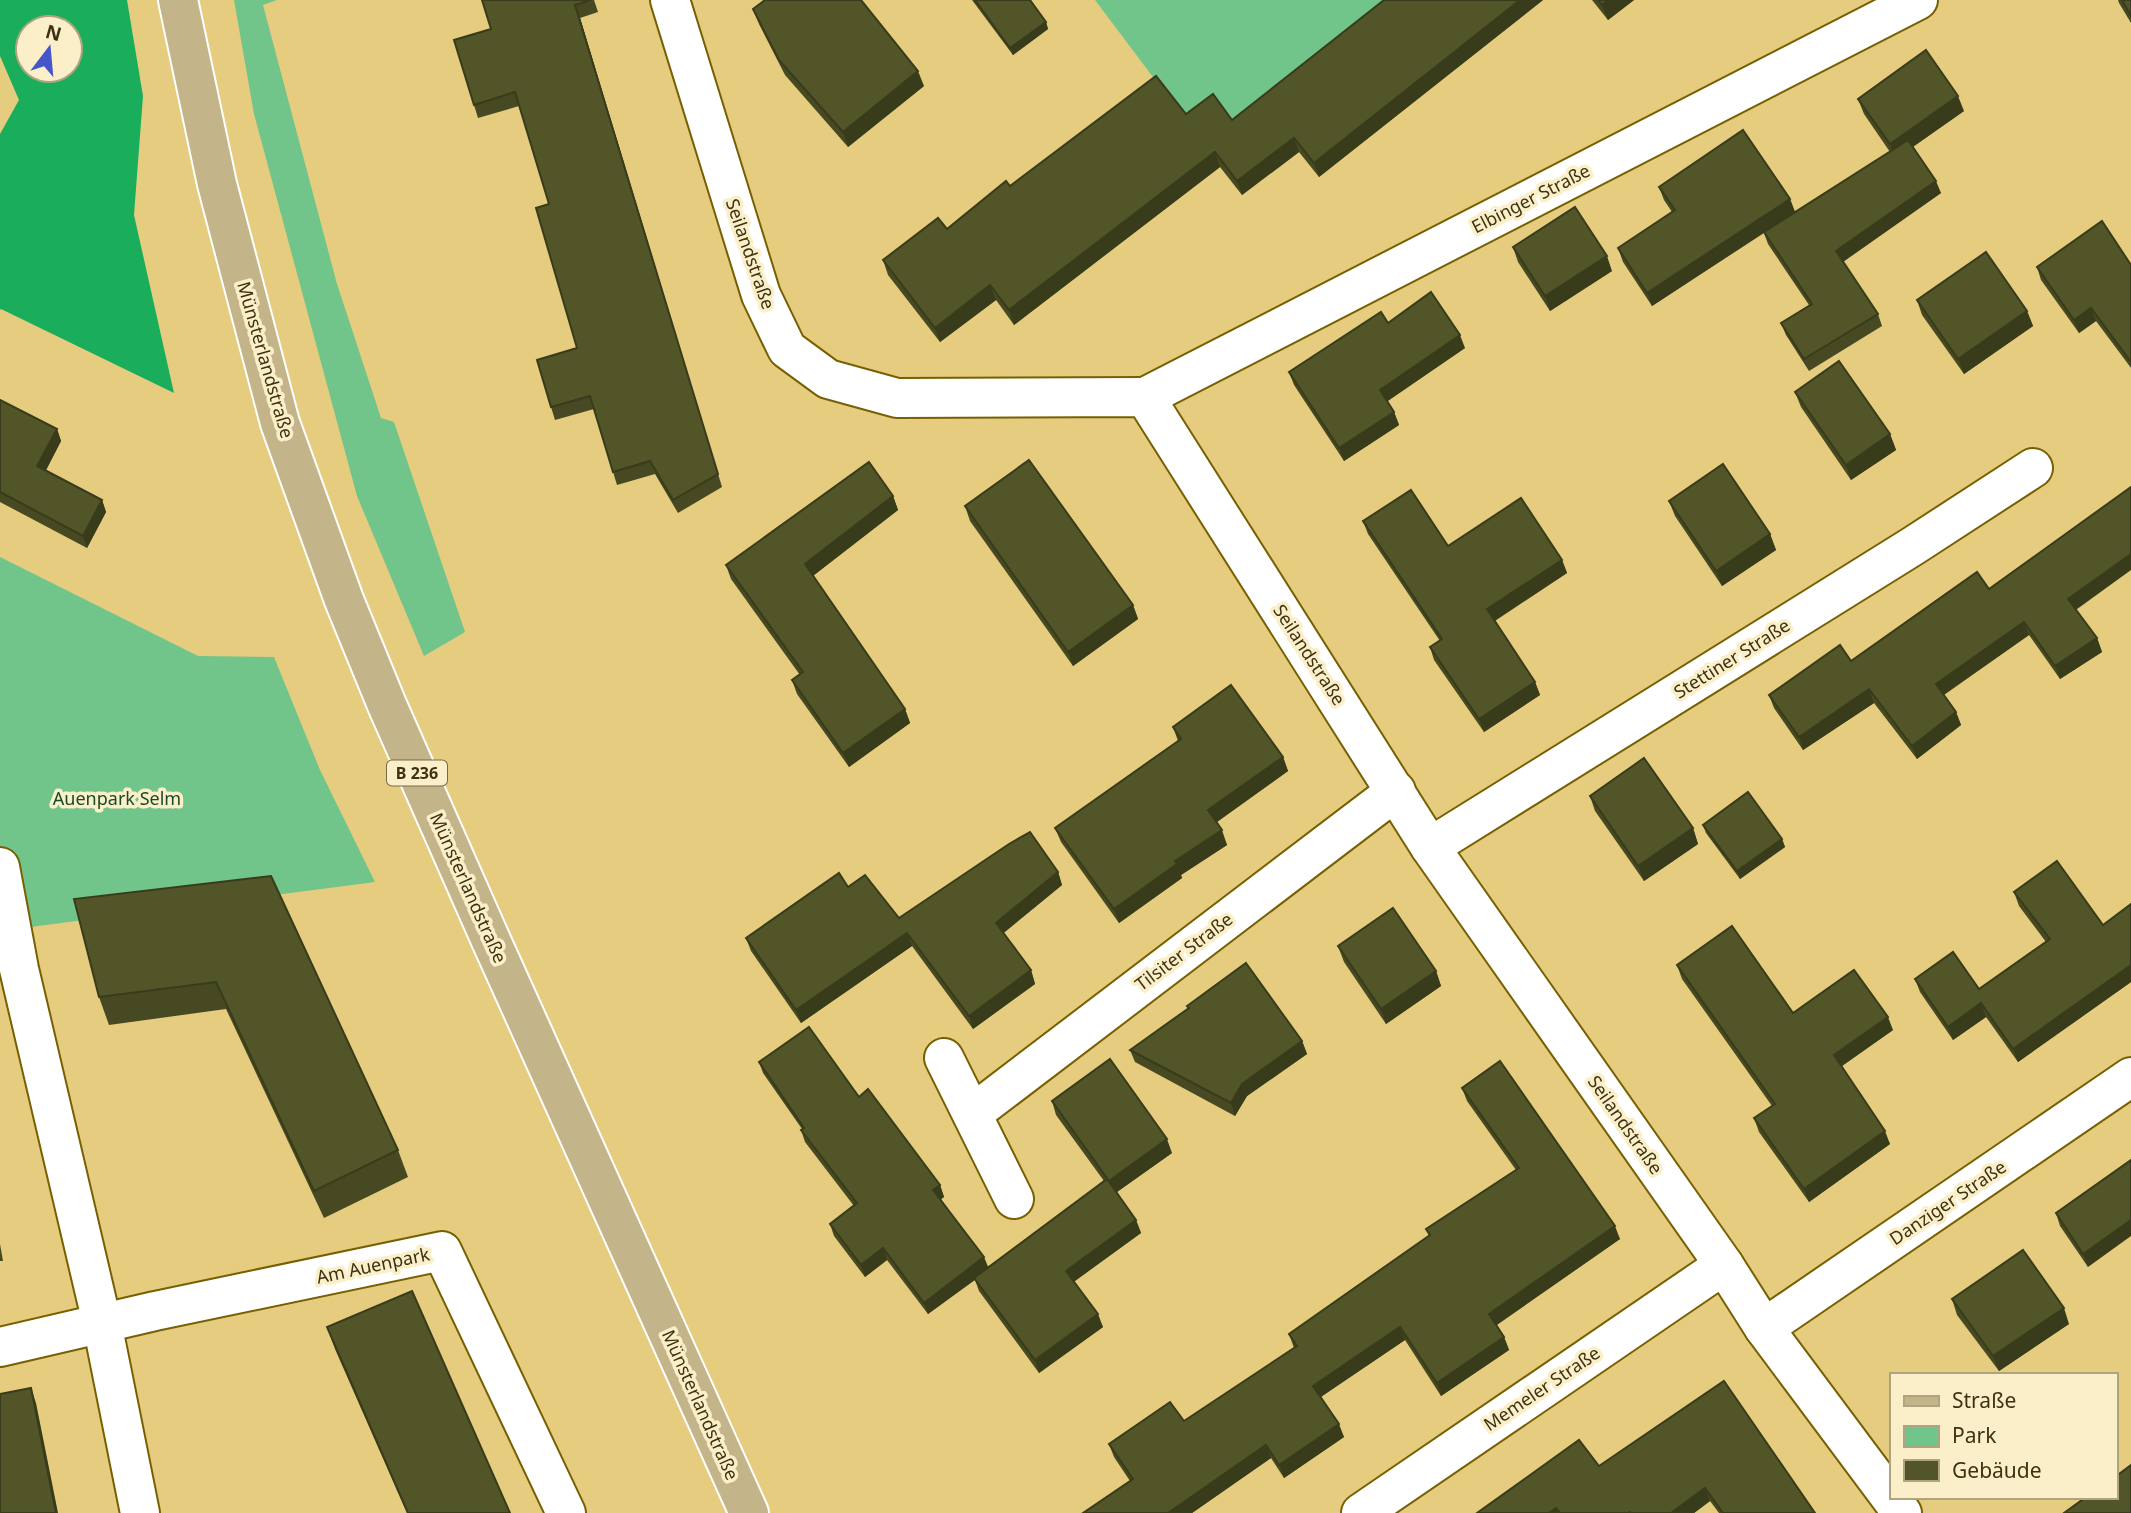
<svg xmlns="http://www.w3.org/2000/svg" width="2131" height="1513" font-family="'Noto Sans',sans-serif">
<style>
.green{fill:#71c48a}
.forest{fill:#1aae5c;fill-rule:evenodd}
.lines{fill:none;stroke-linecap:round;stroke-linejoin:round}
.street-casing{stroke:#776002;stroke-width:42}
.primary-casing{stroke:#fff;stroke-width:42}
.street{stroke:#fff;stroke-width:38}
.primary{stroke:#c3b589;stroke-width:38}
.wall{fill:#474922}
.shaded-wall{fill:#393c1b}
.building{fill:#525527;stroke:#393c1b;stroke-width:2}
.labels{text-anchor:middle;stroke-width:7;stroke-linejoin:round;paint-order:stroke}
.shield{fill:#fbefc9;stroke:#766b49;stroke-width:2}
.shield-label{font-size:16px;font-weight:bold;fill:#3d3312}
.street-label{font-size:18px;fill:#3d3312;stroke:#fbefc9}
.park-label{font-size:18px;fill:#174a29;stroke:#fbefc9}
</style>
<rect width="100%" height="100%" fill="#e6cc7f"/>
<g class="green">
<polygon points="234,0 277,0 263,5 337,284 381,418 394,422 465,632 424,656 357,496 254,114"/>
<polygon points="1095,0 1407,0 1237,134 1192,129"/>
<polygon points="0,557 198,656 274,657 320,770 375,882 0,931"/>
</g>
<path class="forest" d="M 0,0 L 127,0 L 143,96 L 134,215 L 174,393 L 1,309 L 0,310 L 0,134 L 19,100 L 0,56 ZM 28,28 L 70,28 L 70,70 L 28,70 Z"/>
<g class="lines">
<g class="street-casing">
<g id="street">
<polyline points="670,0 761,295 787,349 828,379 897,398 1145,397 1430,847 1724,1265 1764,1328 1902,1513"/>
<polyline points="1145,397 1918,0"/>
<polyline points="1430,847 1913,546 2033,468"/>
<polyline points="0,867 19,969 102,1323 140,1513"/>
<polyline points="944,1058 1014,1199"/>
<polyline points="972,1114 1396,791"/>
<polyline points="1764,1328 2131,1077"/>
<polyline points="0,1347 155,1311 442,1251 566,1513"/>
<polyline points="1361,1513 1724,1265"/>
</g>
</g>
<g class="primary-casing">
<polyline id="primary" points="178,0 217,184 280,423 344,600 387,705 489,936 749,1513"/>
</g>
<use href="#street" class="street"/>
<use href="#primary" class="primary"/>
</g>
<g class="wall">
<polygon points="482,0 594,0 598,12 580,18 722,487 678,513 655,474 617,485 594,409 555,420 551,407 577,348 549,204 519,106 478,118 474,105 491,29"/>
<polygon points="972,0 1030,0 1046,22 1048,29 1013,55"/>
<polygon points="1384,0 1543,0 1319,177 1299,152 1242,195 1220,167 1014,325 996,300 940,342 888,275 883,260 947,229 1010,186 1186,114 1232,120"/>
<polygon points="1592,0 1634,0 1608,20"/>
<polygon points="2118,0 2131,0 2131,23 2119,3"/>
<polygon points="753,9 924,86 848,147 785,75 759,24"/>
<polygon points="1858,99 1964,111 1913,147 1941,193 1843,262 1878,314 1882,326 1809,371 1786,335 1781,323 1809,305 1768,244 1764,233 1652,306 1623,262 1618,248 1672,212 1664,200 1659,187 1790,199 1795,212 1890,152 1864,114"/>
<polygon points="1513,247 1612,271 1550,311 1518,262"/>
<polygon points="2131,265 2131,368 2096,321 2079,333 2041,280 2037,267"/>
<polygon points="1917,300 2027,311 2033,326 1964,374 1922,315"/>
<polygon points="1388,323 1465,348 1387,401 1394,412 1399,425 1344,461 1294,385 1289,372"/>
<polygon points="1795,392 1890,434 1896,450 1851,480 1801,407"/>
<polygon points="0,400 57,429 61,441 46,470 102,500 106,512 87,548 0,502"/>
<polygon points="893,496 898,510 813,576 905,709 910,723 849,767 797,694 792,680 800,675 731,579 726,565"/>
<polygon points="1669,501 1770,534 1776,550 1722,586 1675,516"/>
<polygon points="965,506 1133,605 1138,619 1073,666 970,521"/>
<polygon points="1363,521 1448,546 1562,560 1567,573 1495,621 1535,682 1540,695 1484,732 1434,660 1430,647 1440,641 1368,534"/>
<polygon points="1989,589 2076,609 2097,638 2102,652 2060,679 2029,635 1944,695 1956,712 1961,725 1917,759 1874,703 1803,750 1774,708 1769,695 1851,661"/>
<polygon points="1173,727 1283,757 1288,771 1217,822 1227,845 1181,875 1182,878 1119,923 1061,842 1055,828 1178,741"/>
<polygon points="1590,796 1693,828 1698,844 1644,881 1595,811"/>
<polygon points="1703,825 1782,839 1785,847 1740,879 1706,833"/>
<polygon points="1058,872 1062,885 1003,933 1031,970 1035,984 973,1029 912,946 801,1023 751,951 746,938 848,887 899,918"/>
<polygon points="271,876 398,1150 408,1177 324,1218 226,1009 109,1025 99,997"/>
<polygon points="2014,892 2103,925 2131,904 2131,982 2018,1062 1986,1017 1953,1040 1920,992 1915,979 1979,989 2046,942 2019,906"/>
<polygon points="1338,946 1436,971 1441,986 1386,1024 1344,962"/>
<polygon points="1677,965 1793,1013 1893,1030 1842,1066 1890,1144 1809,1202 1759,1132 1754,1118 1772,1106 1682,979"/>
<polygon points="1187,1006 1302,1041 1307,1054 1247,1096 1235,1116 1135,1062 1130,1050 1188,1008"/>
<polygon points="759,1062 859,1097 940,1185 944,1197 941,1199 988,1267 1104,1181 1056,1115 1052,1101 1172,1153 1117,1192 1136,1220 1141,1233 1074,1281 1103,1327 1039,1373 979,1291 975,1280 928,1314 887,1260 865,1277 834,1236 830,1224 854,1206 805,1142 801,1130 802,1129 763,1073"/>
<polygon points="1462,1088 1620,1239 1496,1325 1504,1337 1509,1350 1441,1396 1405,1340 1320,1397 1344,1437 1284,1478 1271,1458 1192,1513 1083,1513 1130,1481 1114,1457 1109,1444 1184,1421 1294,1348 1289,1334 1429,1236 1426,1229 1516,1170 1467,1101"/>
<polygon points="2131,1160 2088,1267 2060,1226 2056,1213"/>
<polygon points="0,1244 3,1261 0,1261"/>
<polygon points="1952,1299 2069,1324 1999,1371 1957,1315"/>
<polygon points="327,1327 510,1513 407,1513 335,1349"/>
<polygon points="1599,1466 1815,1513 1719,1513 1710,1501 1694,1513 1477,1513"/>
</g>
<g class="shaded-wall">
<polygon points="1520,0 1543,0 1319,177 1314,163"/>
<polygon points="1608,0 1634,0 1608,20 1602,5"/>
<polygon points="575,5 580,18 722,487 718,474"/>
<polygon points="1046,22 1048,29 1013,55 1010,48"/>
<polygon points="918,71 924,86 848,147 843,132"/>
<polygon points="1958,96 1964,111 1895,159 1890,144"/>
<polygon points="1294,138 1299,152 1242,195 1237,181"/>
<polygon points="1215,152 1220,167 1014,325 1009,310"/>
<polygon points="1936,181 1941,193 1841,263 1836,251"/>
<polygon points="1790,199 1795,212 1652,306 1647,293"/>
<polygon points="1607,256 1612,271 1550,311 1545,296"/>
<polygon points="990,285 996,300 940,342 935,328"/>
<polygon points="2091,308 2096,321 2079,333 2074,320"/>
<polygon points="2027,311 2033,326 1964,374 1958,359"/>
<polygon points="1460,335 1465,348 1385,403 1380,390"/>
<polygon points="1394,412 1399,425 1344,461 1339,448"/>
<polygon points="57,429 61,441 42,478 37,466"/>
<polygon points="1890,434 1896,450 1851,480 1846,465"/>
<polygon points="893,496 898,510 810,578 805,564"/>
<polygon points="102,500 106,512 87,548 83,536"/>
<polygon points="1770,534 1776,550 1722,586 1716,571"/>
<polygon points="2131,554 2131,570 2073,612 2068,599"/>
<polygon points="1562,560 1567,573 1492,622 1487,609"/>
<polygon points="1133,605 1138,619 1073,666 1068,652"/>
<polygon points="2024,622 2029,635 1940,697 1936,684"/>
<polygon points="2097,638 2102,652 2060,679 2055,666"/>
<polygon points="1535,682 1540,695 1484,732 1479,719"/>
<polygon points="1869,689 1874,703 1803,750 1799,737"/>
<polygon points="905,709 910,723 849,767 843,753"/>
<polygon points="1956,712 1961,725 1917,759 1912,746"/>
<polygon points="1283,757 1288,771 1214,824 1208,810"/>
<polygon points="1693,828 1698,844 1644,881 1638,866"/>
<polygon points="1222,830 1227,845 1181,875 1182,878 1119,923 1114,909 1175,861"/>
<polygon points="1782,839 1785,847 1740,879 1737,871"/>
<polygon points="1058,872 1062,885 1000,936 996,923"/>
<polygon points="907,933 912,946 801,1023 796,1010"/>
<polygon points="2131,965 2131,982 2018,1062 2013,1049"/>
<polygon points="1031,970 1035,984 973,1029 969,1016"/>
<polygon points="1436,971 1441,986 1386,1024 1381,1009"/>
<polygon points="1981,1003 1986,1017 1953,1040 1948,1027"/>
<polygon points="1888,1017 1893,1030 1839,1068 1834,1055"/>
<polygon points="1302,1041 1307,1054 1247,1096 1235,1116 1231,1103 1242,1084"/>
<polygon points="1885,1131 1890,1144 1809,1202 1804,1189"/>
<polygon points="1167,1139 1172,1153 1114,1194 1109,1181"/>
<polygon points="940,1185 944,1197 938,1201 933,1190"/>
<polygon points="1136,1220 1141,1233 1071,1284 1066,1271"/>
<polygon points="2131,1220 2131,1236 2088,1267 2083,1254"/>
<polygon points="1615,1226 1620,1239 1494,1327 1489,1314"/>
<polygon points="883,1248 887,1260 865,1277 861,1265"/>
<polygon points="984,1257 989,1269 928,1314 924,1303"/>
<polygon points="2064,1308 2069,1324 1999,1371 1993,1356"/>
<polygon points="1098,1314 1103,1327 1039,1373 1035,1360"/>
<polygon points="1400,1327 1405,1340 1318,1399 1313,1386"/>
<polygon points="1504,1337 1509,1350 1441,1396 1437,1383"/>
<polygon points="31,1388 36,1403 58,1513 56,1513"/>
<polygon points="1339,1424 1344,1437 1284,1478 1279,1465"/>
<polygon points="1266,1445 1271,1458 1192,1513 1168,1513"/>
<polygon points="1705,1488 1710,1501 1694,1513 1671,1513"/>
<polygon points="1556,1508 1558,1513 1549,1513"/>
</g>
<g class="building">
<polygon points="482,0 591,0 575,5 718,474 673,500 650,461 613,472 590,396 551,407 537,360 577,348 536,208 549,204 515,92 474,105 454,40 491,29"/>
<polygon points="765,0 861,0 918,71 843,132 779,60 753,9"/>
<polygon points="975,0 1030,0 1046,22 1010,48"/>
<polygon points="1384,0 1520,0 1314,163 1294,138 1237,181 1215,152 1009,310 990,285 935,328 883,260 938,218 947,229 1006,181 1010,186 1156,76 1186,114 1213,94 1232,120"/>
<polygon points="1598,0 1608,0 1602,5"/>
<polygon points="2122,0 2131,0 2131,16"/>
<polygon points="1926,50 1958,96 1890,144 1858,99"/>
<polygon points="1743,130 1790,199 1647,293 1618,248 1675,210 1659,187"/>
<polygon points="1908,140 1936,181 1836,251 1878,314 1804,359 1781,323 1812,304 1764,232"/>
<polygon points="1575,207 1607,256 1545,296 1513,247"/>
<polygon points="2102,221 2131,265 2131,362 2091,308 2074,320 2037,267"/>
<polygon points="1986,252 2027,311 1958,359 1917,300"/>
<polygon points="1431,292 1460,335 1380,390 1394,412 1339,448 1289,372 1381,312 1388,323"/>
<polygon points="1839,361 1890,434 1846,465 1795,392"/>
<polygon points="0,400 57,429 37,466 102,500 83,536 0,492"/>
<polygon points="1029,460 1133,605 1068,652 965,506"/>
<polygon points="869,462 893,496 805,564 905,709 843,753 792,680 803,672 726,565"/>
<polygon points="1723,464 1770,534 1716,571 1669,501"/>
<polygon points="2131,487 2131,554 2068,599 2097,638 2055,666 2024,622 1936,684 1956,712 1912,746 1869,689 1799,737 1769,695 1840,645 1851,661 1977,572 1989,589"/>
<polygon points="1411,490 1448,546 1521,498 1562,560 1487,609 1535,682 1479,719 1430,647 1442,639 1363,521"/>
<polygon points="1231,685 1283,757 1208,810 1222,830 1175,861 1177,864 1114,909 1055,828 1181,739 1173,727"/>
<polygon points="1644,758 1693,828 1638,866 1590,796"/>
<polygon points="1748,792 1782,839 1737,871 1703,825"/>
<polygon points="1030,832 1058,872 996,923 1031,970 969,1016 907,933 796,1010 746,938 839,873 848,887 865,875 899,918 1009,844"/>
<polygon points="2057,861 2103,925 2131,904 2131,965 2013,1049 1981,1003 1948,1027 1915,979 1953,952 1979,989 2050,939 2014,892"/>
<polygon points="271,876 398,1150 314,1191 216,982 99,997 74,899"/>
<polygon points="1393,908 1436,971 1381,1009 1338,946"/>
<polygon points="1732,926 1793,1013 1854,970 1888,1017 1834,1055 1885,1131 1804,1189 1754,1118 1775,1104 1677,965"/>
<polygon points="1246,963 1302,1041 1242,1084 1231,1103 1130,1050 1189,1008 1187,1006"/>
<polygon points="809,1027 859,1097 868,1089 940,1185 933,1190 984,1257 924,1303 883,1248 861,1265 830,1224 857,1203 801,1130 804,1128 759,1062"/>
<polygon points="1110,1059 1167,1139 1109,1181 1052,1101"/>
<polygon points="1500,1061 1615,1226 1489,1314 1504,1337 1437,1383 1400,1327 1313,1386 1339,1424 1279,1465 1266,1445 1168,1513 1083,1513 1133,1479 1109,1444 1170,1402 1184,1421 1297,1346 1289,1334 1430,1235 1426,1229 1519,1168 1462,1088"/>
<polygon points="2131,1160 2131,1220 2083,1254 2056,1213"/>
<polygon points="1107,1179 1136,1220 1066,1271 1098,1314 1035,1360 974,1278"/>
<polygon points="2023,1250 2064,1308 1993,1356 1952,1299"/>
<polygon points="412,1291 510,1513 408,1513 327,1327"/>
<polygon points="1724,1381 1815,1513 1723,1513 1705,1488 1671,1513 1631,1513 1630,1512 1628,1513 1560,1513 1556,1508 1549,1513 1477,1513 1579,1440 1599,1466"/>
<polygon points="31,1388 56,1513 0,1513 0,1394"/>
<polygon points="2131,1465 2131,1513 2064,1513 2086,1497 2115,1497 2115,1477"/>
</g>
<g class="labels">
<rect class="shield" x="387" y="760.5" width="60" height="25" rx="5"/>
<g class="shield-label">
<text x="417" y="779">B 236</text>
</g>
<g class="street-label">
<text transform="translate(1531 199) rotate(-27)" y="6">Elbinger Straße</text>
<text transform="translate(750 254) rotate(71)" y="6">Seilandstraße</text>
<text transform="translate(265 360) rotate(74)" y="6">Münsterlandstraße</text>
<text transform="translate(1309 655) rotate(57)" y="6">Seilandstraße</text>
<text transform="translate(1732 659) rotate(-32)" y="6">Stettiner Straße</text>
<text transform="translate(468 888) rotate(66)" y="6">Münsterlandstraße</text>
<text transform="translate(1184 952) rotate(-37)" y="6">Tilsiter Straße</text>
<text transform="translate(1625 1125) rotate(55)" y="6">Seilandstraße</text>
<text transform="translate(1948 1203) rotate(-34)" y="6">Danziger Straße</text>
<text transform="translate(373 1266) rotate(-12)" y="6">Am Auenpark</text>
<text transform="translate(1542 1389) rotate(-34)" y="6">Memeler Straße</text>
<text transform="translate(700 1405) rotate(66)" y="6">Münsterlandstraße</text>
</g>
<g class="park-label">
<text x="117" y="805">Auenpark Selm</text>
</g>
</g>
<rect x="1890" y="1373" width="228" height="126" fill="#fbefc9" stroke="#afa480" stroke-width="2"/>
<rect x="1904" y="1396" width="35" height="10" fill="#c3b589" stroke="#afa480" stroke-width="2"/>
<text x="1952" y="1408" font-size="21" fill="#3d3312">Straße</text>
<rect x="1904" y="1426" width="35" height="21" fill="#71c48a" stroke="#afa480" stroke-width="2"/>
<text x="1952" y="1443" font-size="21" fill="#3d3312">Park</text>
<rect x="1904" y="1460" width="35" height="21" fill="#525527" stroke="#afa480" stroke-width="2"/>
<text x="1952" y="1478" font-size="21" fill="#3d3312">Gebäude</text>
<g transform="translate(49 49) rotate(16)"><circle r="33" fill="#fbefc9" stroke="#afa480" stroke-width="2"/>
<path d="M0-5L12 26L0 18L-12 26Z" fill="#4556ca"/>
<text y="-10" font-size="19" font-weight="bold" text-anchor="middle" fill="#3d3312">N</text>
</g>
</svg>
